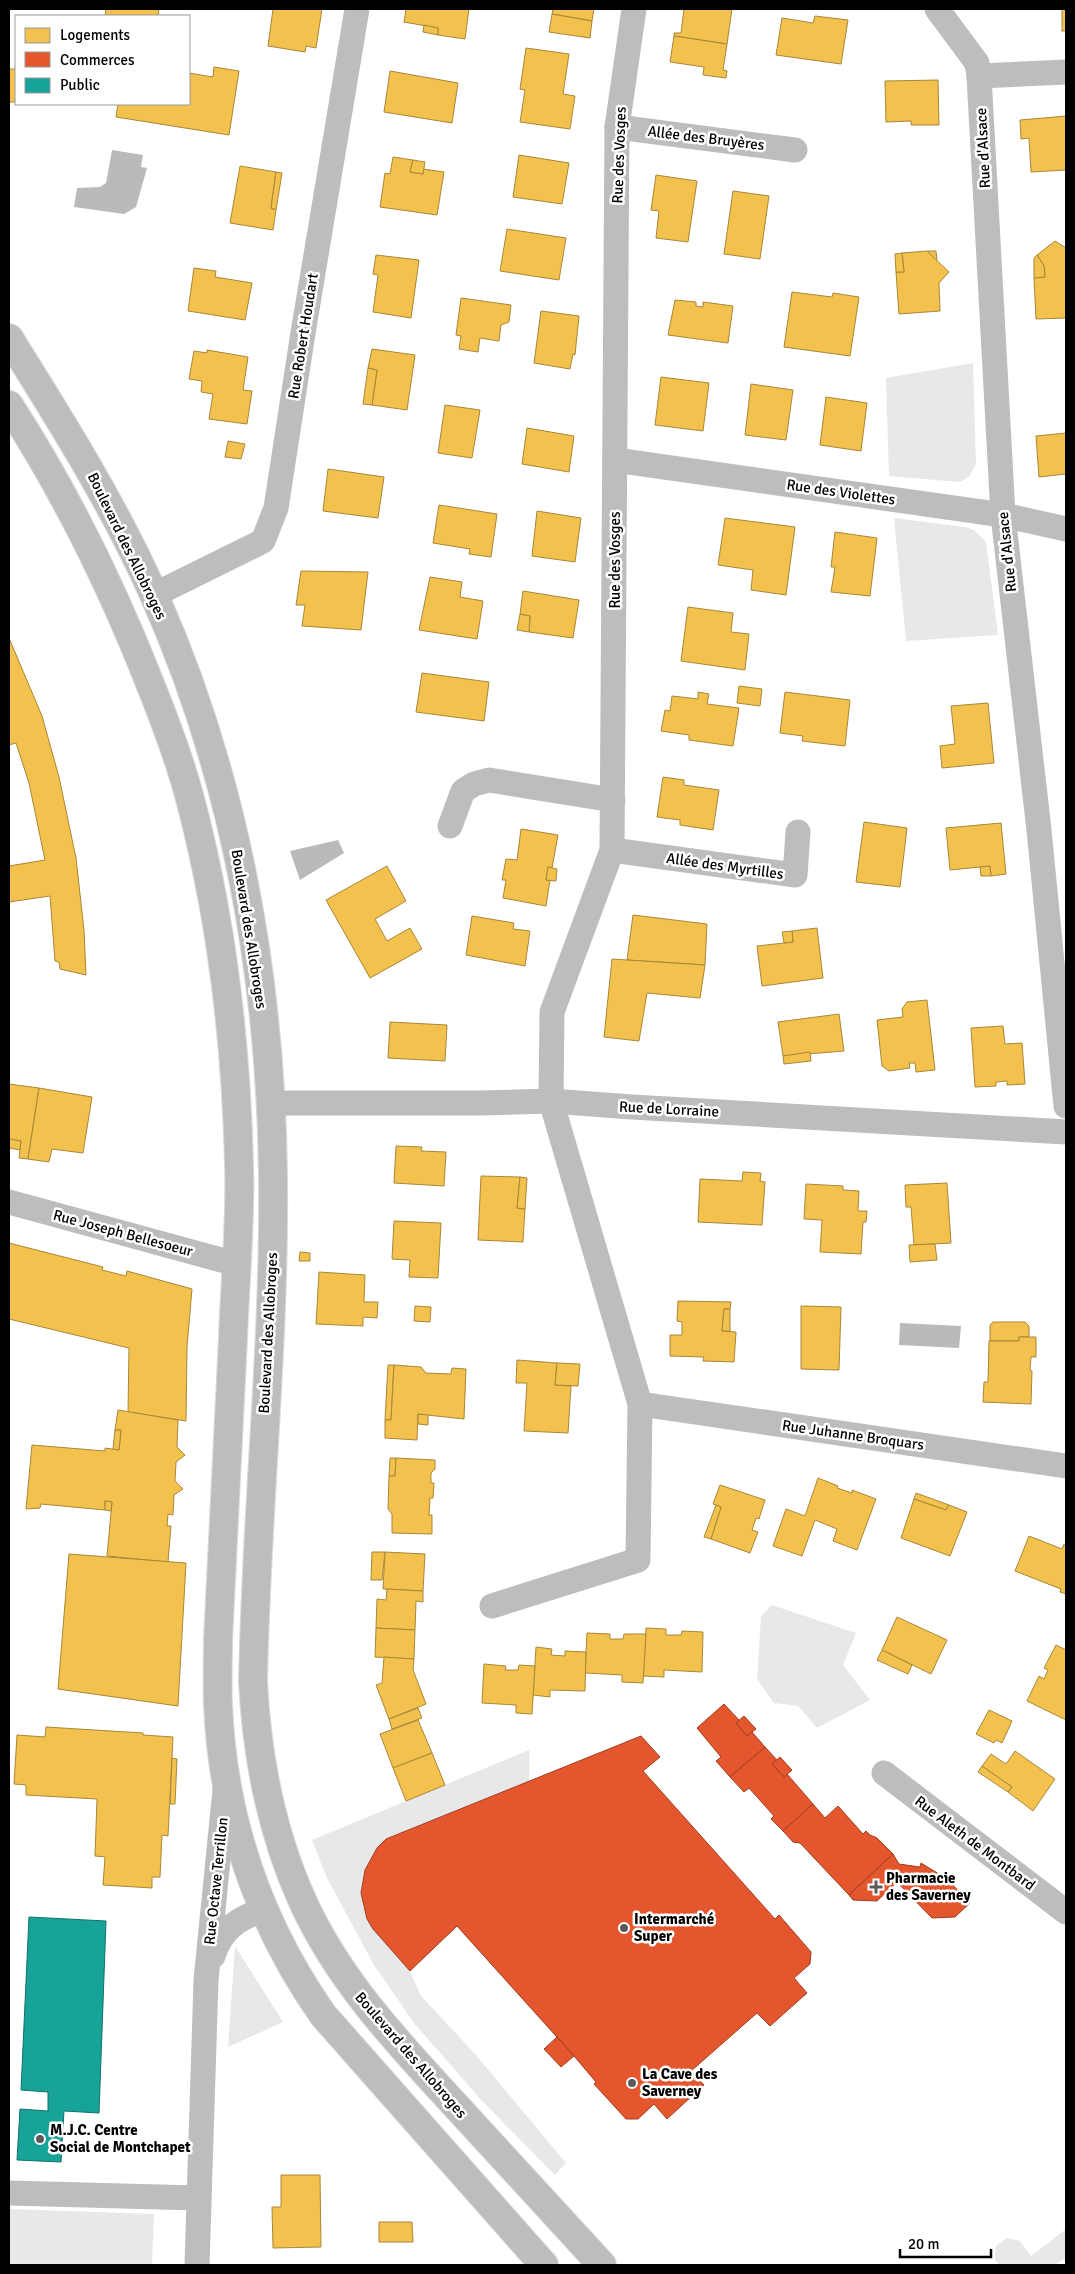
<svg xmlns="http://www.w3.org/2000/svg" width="1075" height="2274" font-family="Signika,sans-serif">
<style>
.green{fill:#e8e8e8}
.water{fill:#bababa}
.homes{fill:#f2c14e;stroke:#a98737}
.shops{fill:#e4572e;stroke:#a03d20}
.public{fill:#17a398;stroke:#10726a}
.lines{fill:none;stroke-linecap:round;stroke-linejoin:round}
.primary-casing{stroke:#dbdbdb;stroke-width:30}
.street{stroke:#bdbdbd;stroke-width:25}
.primary{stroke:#bdbdbd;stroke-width:28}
.poi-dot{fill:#595959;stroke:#fff;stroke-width:2}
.labels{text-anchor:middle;stroke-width:5;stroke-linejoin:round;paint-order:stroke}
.street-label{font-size:15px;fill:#000;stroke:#fff}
.poi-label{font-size:15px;font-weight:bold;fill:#000;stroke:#fff;text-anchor:start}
</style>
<rect width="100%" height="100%" fill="#fff"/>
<g class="green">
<polygon points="973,363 976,463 970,476 960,482 889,476 886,378"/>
<polygon points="894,518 965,527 974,530 986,542 998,635 906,641"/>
<polygon points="772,1605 856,1633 843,1665 870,1700 817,1728 798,1706 774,1703 757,1679 761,1616"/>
<polygon points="529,1750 529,1781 385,1839 377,1848 365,1869 361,1893 367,1919 373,1929 410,1971 421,1996 476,2055 566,2163 555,2175 482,2101 414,2023 374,1965 327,1878 312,1840"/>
<polygon points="235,1946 283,2022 228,2047"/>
<polygon points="9,2209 154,2214 152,2265 9,2265"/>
<polygon points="1066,2229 1066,2258 1054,2265 999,2265 995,2260 996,2246 1007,2238 1020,2241 1031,2256"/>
</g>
<g class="water">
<polygon points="112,150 143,155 141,167 147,168 136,207 124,214 74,207 77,188 100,187 106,183"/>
<polygon points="338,840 344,853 300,880 290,851"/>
<polygon points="900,1323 961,1326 959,1348 899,1345"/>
</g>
<g class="homes">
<polygon points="106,9 159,9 158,16 105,16"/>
<polygon points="273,9 322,9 316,48 306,46 305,52 268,46"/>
<polygon points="406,9 469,9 465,39 438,35 438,28 404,22"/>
<polygon points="553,9 594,9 592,21 552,14"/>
<polygon points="684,9 732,9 727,44 674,36 674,33 681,33"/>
<rect x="1062" y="9" width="4" height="22"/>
<polygon points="552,14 592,21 590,38 549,32"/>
<polygon points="815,16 848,20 841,64 776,55 782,18 813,23"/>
<polygon points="424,25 438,28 438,35 423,32"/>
<polygon points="674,36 727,44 723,70 727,71 726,78 703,75 704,67 670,62"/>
<polygon points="526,48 569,54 563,94 575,96 570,129 520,122 525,90 520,89"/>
<polygon points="214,67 239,71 229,135 116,117 118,104 189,104 189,73 213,77"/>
<rect x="9" y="69" width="7" height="33"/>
<polygon points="390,71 458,83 452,123 384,112"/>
<polygon points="938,80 939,125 911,125 911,121 886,122 885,81"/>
<polygon points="1066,116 1066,170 1031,172 1029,138 1021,139 1020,120"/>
<polygon points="519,155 569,163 562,204 513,197"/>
<polygon points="393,157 413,160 410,172 423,174 423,169 444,172 437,215 380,207 385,173 390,174"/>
<polygon points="413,160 425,162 423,174 410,172"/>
<polygon points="240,166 276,172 271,208 276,210 273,230 230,223"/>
<polygon points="276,172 282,173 276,210 271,208"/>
<polygon points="656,175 697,181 688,242 656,238 659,211 651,210"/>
<polygon points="733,191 769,196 760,259 724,254"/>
<polygon points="507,229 566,238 559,280 500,271"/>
<polygon points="1055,241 1066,248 1066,318 1036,319 1034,278 1045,277 1044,266 1037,255"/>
<polygon points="927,251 936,251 937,261"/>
<polygon points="927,251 949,272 939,283 940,311 899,314 896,272 904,272 902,253"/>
<polygon points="902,253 904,272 896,272 895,254"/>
<polygon points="376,255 419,260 411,318 373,312 378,275 373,274"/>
<polygon points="1037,255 1044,266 1045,277 1034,278 1034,258"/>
<polygon points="194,268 216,271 215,277 252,283 245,320 188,311"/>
<polygon points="792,292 832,297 833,293 859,297 850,356 784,347"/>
<polygon points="461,298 511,305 509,322 501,325 499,341 480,338 478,352 459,349 461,336 456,335"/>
<polygon points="675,300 696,302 696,306 703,307 703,302 733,306 728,343 668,335"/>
<polygon points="541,311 579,316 575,355 573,354 570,369 534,363"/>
<polygon points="372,349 415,355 407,410 372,405 377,370 368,368"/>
<polygon points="207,350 248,357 243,390 252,391 247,424 209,419 213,394 201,392 202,381 189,379 194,351 207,353"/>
<polygon points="368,368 377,370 372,405 363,404"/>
<polygon points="661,377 709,383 703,431 655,425"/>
<polygon points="751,384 793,390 786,440 745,435"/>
<polygon points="826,397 867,403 861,451 820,445"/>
<polygon points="445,405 480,410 472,458 438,453"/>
<polygon points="527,428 574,436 569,472 522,464"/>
<polygon points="1066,433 1066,474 1039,477 1036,436"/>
<polygon points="228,441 245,444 241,459 225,457"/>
<polygon points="328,469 384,477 378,518 323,511"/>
<polygon points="439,505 497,514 491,557 469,554 470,549 433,543"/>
<polygon points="537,511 581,518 575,562 532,556"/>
<polygon points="725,518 795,527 786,595 751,590 753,570 718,565"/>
<polygon points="835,532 877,538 870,596 831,592 835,567 831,567"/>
<polygon points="301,571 368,572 361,630 302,626 305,605 296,605"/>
<polygon points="430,577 462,582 460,597 483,601 477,639 419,630"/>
<polygon points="523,591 579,600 573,638 529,632 530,616 520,614"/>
<polygon points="688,607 733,613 731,632 749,634 745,670 681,661"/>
<polygon points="520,614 530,616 529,632 517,630"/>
<polygon points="9,638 42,716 59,777 76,858 84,930 86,975 60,969 59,962 55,961 50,896 9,902 9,866 45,860 29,783 16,743 9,745"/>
<polygon points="422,673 489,682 484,721 416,712"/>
<polygon points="739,686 762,689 760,706 737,703"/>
<polygon points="698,692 709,694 707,704 739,708 733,746 689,740 689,735 661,731 665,710 670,711 672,696 698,699"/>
<polygon points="785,692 850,700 845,746 802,741 803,736 780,733"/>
<polygon points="988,703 994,763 942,768 940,746 955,744 951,706"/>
<polygon points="663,777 684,780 684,785 719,790 713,830 680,825 680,820 657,817"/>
<polygon points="864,822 907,828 900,887 856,882"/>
<polygon points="1001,823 1006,874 991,876 990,866 950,870 946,828"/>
<polygon points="521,829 558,835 552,868 548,867 546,880 550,880 546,906 503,898 506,880 502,880 506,859 517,860"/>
<polygon points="387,866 406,901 375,919 387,941 410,928 422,949 370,978 326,900"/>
<polygon points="990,866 991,876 981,876 980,867"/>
<polygon points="548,867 557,869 556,881 546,880"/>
<polygon points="633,915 707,924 705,965 627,960"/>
<polygon points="472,916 514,923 513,929 530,931 525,966 466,955"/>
<polygon points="817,928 823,978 762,986 757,946 793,942 792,931"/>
<polygon points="792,931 793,942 784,943 782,932"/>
<polygon points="612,959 705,965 700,998 647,993 639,1041 604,1037"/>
<polygon points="927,1000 935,1070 916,1072 915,1063 909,1063 910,1068 889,1071 882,1066 877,1020 903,1017 902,1009 907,1002"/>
<polygon points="839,1014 844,1051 783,1056 778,1022"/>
<polygon points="390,1022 447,1025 445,1061 388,1058"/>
<polygon points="1003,1026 1005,1044 1022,1043 1025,1084 1007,1085 1007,1081 996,1082 996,1086 975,1087 971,1028"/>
<polygon points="810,1052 811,1061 784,1064 783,1056"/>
<polygon points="9,1084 39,1088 28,1159 19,1158 21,1141 9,1139"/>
<polygon points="39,1088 92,1097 83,1153 52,1149 49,1162 28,1159"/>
<polygon points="9,1139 21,1141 20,1150 9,1148"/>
<polygon points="396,1146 422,1147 421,1151 446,1152 444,1186 394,1183"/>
<polygon points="743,1172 761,1173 760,1181 765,1182 762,1225 698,1222 700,1179 742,1181"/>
<polygon points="481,1176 520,1177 517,1208 525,1209 523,1242 478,1240"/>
<polygon points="520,1177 527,1178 525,1209 517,1208"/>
<polygon points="947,1183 951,1243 914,1245 911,1207 906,1207 905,1185"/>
<polygon points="806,1184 843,1186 843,1190 859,1191 858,1211 867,1211 866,1222 863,1222 861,1254 820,1252 822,1220 804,1219"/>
<polygon points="394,1221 441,1223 438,1278 409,1277 410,1260 392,1259"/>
<polygon points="9,1243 103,1267 102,1270 126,1276 127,1271 192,1289 187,1347 186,1421 128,1412 129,1348 9,1319"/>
<polygon points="935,1244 937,1260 910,1262 909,1245"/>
<polygon points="300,1252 310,1253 310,1261 299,1261"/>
<polygon points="319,1272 365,1275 364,1302 378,1302 377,1318 363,1317 363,1326 316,1324"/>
<polygon points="678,1301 731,1302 730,1309 724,1309 722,1331 736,1332 734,1362 703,1361 704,1357 670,1356 670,1335 682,1335 682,1322 677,1321"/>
<polygon points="415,1306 431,1307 430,1322 414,1321"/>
<polygon points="801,1306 841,1307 839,1370 801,1369"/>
<polygon points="724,1309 730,1309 730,1331 722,1331"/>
<polygon points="993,1322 1025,1322 1029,1326 1029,1337 1019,1337 1019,1341 990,1341 990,1325"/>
<polygon points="1019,1337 1036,1337 1036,1357 1031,1357 1030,1370 1032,1371 1031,1404 983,1402 984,1382 988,1382 989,1341 1019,1341"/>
<polygon points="517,1360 557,1363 555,1385 571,1386 568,1433 524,1431 527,1383 516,1383"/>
<polygon points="557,1363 580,1364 578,1386 555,1385"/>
<polygon points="388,1365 394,1365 391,1420 385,1420"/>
<polygon points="394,1365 421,1367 426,1373 451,1374 452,1368 466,1369 464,1419 418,1414 417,1440 385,1438 385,1420 391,1420"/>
<polygon points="118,1410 178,1420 177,1447 185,1455 176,1462 175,1481 183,1489 174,1495 173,1515 168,1514 167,1526 171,1526 168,1562 107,1556 112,1502 105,1501 105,1510 41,1504 40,1508 26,1509 32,1445 105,1451 105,1448 119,1450 121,1430 115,1430"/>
<polygon points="418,1414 428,1415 428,1425 418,1424"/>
<polygon points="115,1430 121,1430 119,1450 113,1449"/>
<polygon points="390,1458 396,1458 395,1476 389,1476"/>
<polygon points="396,1458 435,1460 435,1469 431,1473 431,1483 434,1483 433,1498 430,1498 429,1515 432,1515 432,1534 392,1533 392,1514 388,1509 389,1476 395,1476"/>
<polygon points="818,1478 838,1486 837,1488 852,1493 852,1490 876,1499 857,1550 833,1541 837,1529 815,1520 802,1556 773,1546 786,1509 805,1516"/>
<polygon points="720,1485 765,1500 759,1519 756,1518 752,1530 758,1532 750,1553 711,1539 721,1507 713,1504"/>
<polygon points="916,1493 949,1505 946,1510 914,1499"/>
<polygon points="914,1499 946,1510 949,1505 967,1512 950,1556 901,1538"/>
<polygon points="105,1501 112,1502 111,1511 105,1510"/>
<polygon points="716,1505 721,1507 711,1539 704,1537"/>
<polygon points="1029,1536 1062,1549 1064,1544 1066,1545 1066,1594 1060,1592 1061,1589 1015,1571"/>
<polygon points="372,1552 385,1552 382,1580 371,1580"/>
<polygon points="385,1552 425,1554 423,1591 383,1589"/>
<polygon points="69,1554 186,1563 178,1706 58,1689"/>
<polygon points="387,1589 423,1591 423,1602 416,1601 415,1630 376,1628 377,1599 386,1600"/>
<polygon points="897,1617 947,1640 931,1674 882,1650"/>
<polygon points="376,1628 415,1630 414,1659 375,1657"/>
<polygon points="646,1628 666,1629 666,1635 681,1635 682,1631 703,1632 702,1672 664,1670 664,1677 643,1676"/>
<polygon points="587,1633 610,1634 610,1639 623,1639 624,1634 646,1634 643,1683 622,1682 622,1675 585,1673"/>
<polygon points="1056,1645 1066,1650 1066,1720 1027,1701 1039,1676 1044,1679 1048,1670 1044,1668"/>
<polygon points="536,1647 552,1649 551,1655 565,1656 565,1651 586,1652 585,1691 550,1690 550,1697 533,1695"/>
<polygon points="882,1650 912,1665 908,1674 877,1660"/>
<polygon points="384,1657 414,1659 413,1670 426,1704 389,1719 376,1685 382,1683"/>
<polygon points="484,1664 506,1666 505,1670 518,1670 519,1665 535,1666 532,1714 516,1713 516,1705 482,1703"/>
<polygon points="418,1708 422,1718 392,1729 389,1719"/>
<polygon points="989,1710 1012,1721 1002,1743 996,1740 994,1743 976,1734"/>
<polygon points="418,1720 432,1753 393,1768 380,1734"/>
<polygon points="46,1727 143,1733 143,1735 173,1737 168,1836 162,1835 160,1877 152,1877 152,1888 103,1885 105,1857 95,1856 97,1799 26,1795 26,1785 14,1784 17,1735 45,1737"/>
<polygon points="1015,1751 1055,1779 1033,1811 1008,1792 1012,1787 982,1766 991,1754 1006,1764"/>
<polygon points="432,1753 445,1785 406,1801 393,1768"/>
<polygon points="172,1758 177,1759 175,1804 170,1804"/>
<polygon points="982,1766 1012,1787 1008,1792 978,1772"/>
<polygon points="281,2175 320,2175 321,2247 273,2248 272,2207 281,2207"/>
<polygon points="379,2222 412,2222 413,2242 379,2242"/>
</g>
<g class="shops">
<polygon points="724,1704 739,1720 736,1723 747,1736 752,1732 765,1747 730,1777 716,1761 721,1757 697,1728"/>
<polygon points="744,1716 756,1729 747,1736 736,1723"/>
<polygon points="641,1736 660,1757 643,1771 775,1919 779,1915 811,1952 810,1964 794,1978 807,1993 770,2026 757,2013 691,2071 704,2085 667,2119 654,2104 638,2119 626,2119 594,2084 596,2082 574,2056 457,1926 410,1971 373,1929 367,1919 361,1893 365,1870 377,1848 386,1839"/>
<polygon points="765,1747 777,1760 772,1764 784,1777 787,1774 813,1804 783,1831 771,1819 774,1816 749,1788 744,1792 730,1777"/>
<polygon points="780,1757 792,1770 784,1777 772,1764"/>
<polygon points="813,1804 825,1818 838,1806 863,1834 866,1831 870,1835 877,1838 893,1854 849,1895 800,1843 793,1842 783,1831"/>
<polygon points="893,1854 899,1864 920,1867 921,1863 947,1879 970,1903 955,1917 932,1918 897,1882 877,1901 853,1900 849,1895"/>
<polygon points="557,2037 574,2056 561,2067 544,2049"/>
</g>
<polygon class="public" points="29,1917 106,1921 99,2113 64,2111 61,2162 17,2160 20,2109 48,2111 48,2092 21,2090"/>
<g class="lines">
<g class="primary-casing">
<g id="primary">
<path d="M 9,338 C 61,421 114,505 154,595 C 235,776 271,978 273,1176 C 275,1345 256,1513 253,1682 C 257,1758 271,1832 303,1902 C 339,1981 398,2043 456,2106 C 505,2159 554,2212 602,2265"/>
<path d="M 9,405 C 66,493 113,589 151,686 C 165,721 179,758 189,795 C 221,914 236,1041 239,1164 C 241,1222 235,1281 233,1338 C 228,1439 223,1540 218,1640 C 218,1662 217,1684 218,1705 C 223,1818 258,1922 323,2015 L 544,2265"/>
</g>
</g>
<g class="street">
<polyline points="634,9 617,127 612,850 552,1012 551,1101 640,1404 1066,1466"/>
<polyline points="937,9 977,63 979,76 1003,515 1039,830 1066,1106"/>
<polyline points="979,76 1066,72"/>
<polyline points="617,127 795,150"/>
<polyline points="615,460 1003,515 1066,529"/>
<polyline points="154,595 263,541 276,508 303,333 357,9"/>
<polyline points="450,826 463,791 474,784 489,780 613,800"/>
<polyline points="612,850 795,875 798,832"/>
<polyline points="271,1103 480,1103 551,1101 632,1107 1066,1132"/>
<polyline points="9,1202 236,1264"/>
<polyline points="492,1606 638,1560 640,1404"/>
<polyline points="884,1773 1066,1912"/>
<path d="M 213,1956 C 221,1930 238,1918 263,1910"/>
<polyline points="9,2193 198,2198"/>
<polyline points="197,2265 206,1980 225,1790"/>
</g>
<use href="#primary" class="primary"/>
</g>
<g class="poi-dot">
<path d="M873.5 1879.5h5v5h5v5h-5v5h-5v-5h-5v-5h5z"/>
<circle cx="624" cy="1928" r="5"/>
<circle cx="632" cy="2083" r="5"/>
<circle cx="40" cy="2139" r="5"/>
</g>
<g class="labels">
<g class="street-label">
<text transform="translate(706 138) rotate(7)" y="5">Allée des Bruyères</text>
<text transform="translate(983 148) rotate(-93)" y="5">Rue d'Alsace</text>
<text transform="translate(619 155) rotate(-88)" y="5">Rue des Vosges</text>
<text transform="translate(303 336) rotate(-81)" y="5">Rue Robert Houdart</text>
<text transform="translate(841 492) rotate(8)" y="5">Rue des Violettes</text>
<text transform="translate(127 546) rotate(64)" y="5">Boulevard des Allobroges</text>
<text transform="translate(1007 552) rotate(-96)" y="5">Rue d'Alsace</text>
<text transform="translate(615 560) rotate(-90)" y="5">Rue des Vosges</text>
<text transform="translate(725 866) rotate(8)" y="5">Allée des Myrtilles</text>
<text transform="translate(249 929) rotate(81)" y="5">Boulevard des Allobroges</text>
<text transform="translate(669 1109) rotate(3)" y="5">Rue de Lorraine</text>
<text transform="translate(123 1233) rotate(15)" y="5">Rue Joseph Bellesoeur</text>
<text transform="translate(268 1333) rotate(-87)" y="5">Boulevard des Allobroges</text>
<text transform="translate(853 1435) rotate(8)" y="5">Rue Juhanne Broquars</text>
<text transform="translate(975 1843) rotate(37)" y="5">Rue Aleth de Montbard</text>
<text transform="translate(216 1881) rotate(-84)" y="5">Rue Octave Terrillon</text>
<text transform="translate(411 2055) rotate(49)" y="5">Boulevard des Allobroges</text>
</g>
<g class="poi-label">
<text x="886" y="1883">Pharmacie<tspan x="886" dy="17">des Saverney</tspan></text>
<text x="634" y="1924">Intermarché<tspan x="634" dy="17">Super</tspan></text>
<text x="642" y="2079">La Cave des<tspan x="642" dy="17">Saverney</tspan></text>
<text x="50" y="2135">M.J.C. Centre<tspan x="50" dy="17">Social de Montchapet</tspan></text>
</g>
</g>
<rect width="1075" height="2274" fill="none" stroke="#000000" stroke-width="20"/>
<rect x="15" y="15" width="175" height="90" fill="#ffffff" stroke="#999999"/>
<rect x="25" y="28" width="25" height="15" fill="#f2c14e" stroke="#999999"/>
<text x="60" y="40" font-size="15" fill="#000000">Logements</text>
<rect x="25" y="52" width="25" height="15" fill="#e4572e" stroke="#999999"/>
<text x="60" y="65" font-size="15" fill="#000000">Commerces</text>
<rect x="25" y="78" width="25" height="15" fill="#17a398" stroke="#999999"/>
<text x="60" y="90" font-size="15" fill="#000000">Public</text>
<path d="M900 2249v8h91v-8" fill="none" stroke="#000000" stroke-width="2.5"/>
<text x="908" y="2249" font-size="15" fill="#000000" stroke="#ffffff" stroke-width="4" paint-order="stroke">20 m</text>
</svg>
